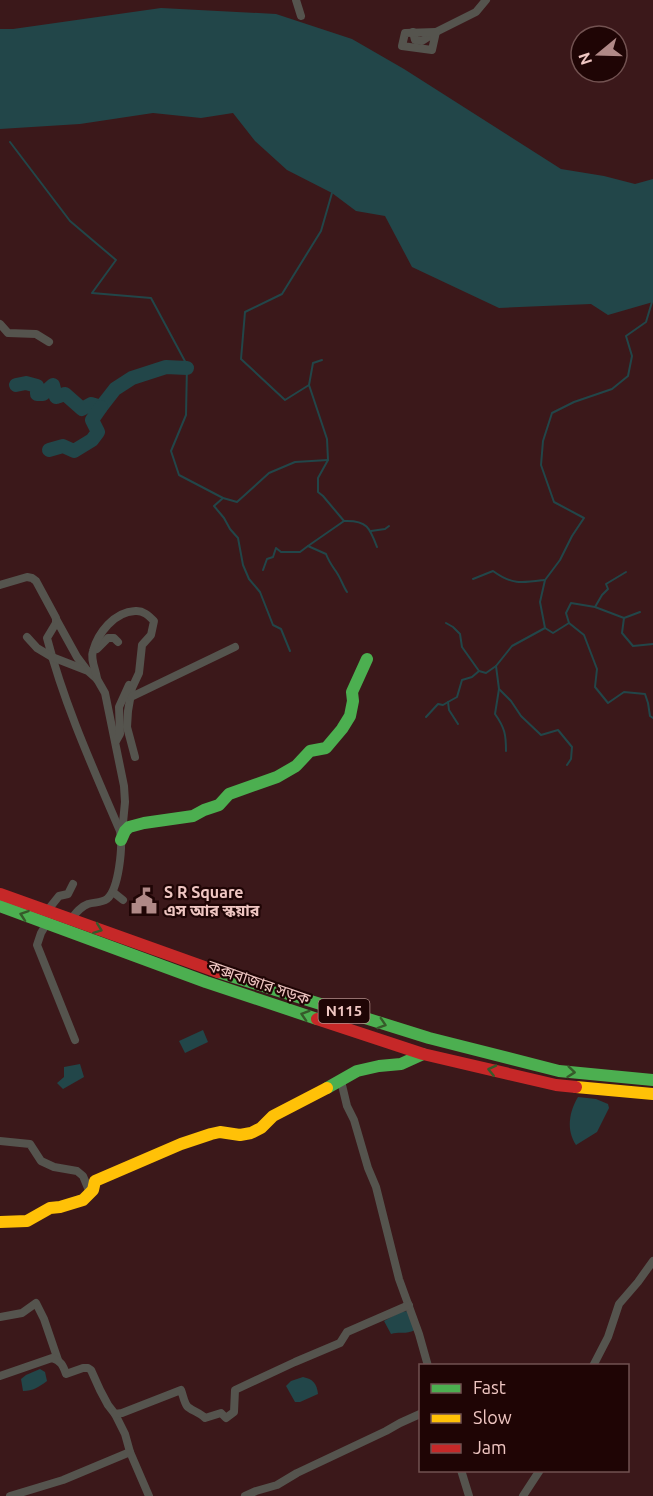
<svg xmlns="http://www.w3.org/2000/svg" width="653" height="1496" font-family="Ubuntu,'Noto Sans Bengali',sans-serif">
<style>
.water{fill:#224649}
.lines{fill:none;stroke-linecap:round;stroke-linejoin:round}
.stream{stroke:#224649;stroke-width:2}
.river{stroke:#224649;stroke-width:14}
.street{stroke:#55544e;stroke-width:8}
.fast{stroke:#4caf50;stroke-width:12}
.slow{stroke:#ffc107;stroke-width:12}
.jam{stroke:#c62828;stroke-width:12}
.oneway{stroke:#365a2a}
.labels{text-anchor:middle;stroke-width:4.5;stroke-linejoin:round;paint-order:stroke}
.shield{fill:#1f0505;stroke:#b18c89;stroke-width:1.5}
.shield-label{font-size:15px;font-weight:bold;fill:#efc6c2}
.poi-label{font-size:16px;font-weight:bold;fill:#efc6c2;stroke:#1f0505;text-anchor:start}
.street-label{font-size:16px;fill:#efc6c2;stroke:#1f0505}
</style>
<rect width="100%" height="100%" fill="#3b181a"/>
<g class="water">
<polygon points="161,8 276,14 352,39 404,69 561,169 604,176 635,184 653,179 653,302 608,315 591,304 499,308 412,267 385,216 356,211 332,193 287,170 255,141 233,113 201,118 153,113 80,124 0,129 0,29 13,29"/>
<polygon points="203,1030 208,1042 185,1053 179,1041"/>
<polygon points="80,1064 84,1077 63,1089 57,1083 64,1077 64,1067"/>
<path d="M 578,1097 L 596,1099 L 608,1104 L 609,1108 L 597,1132 L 576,1145 C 566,1130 569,1112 578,1097 Z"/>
<path d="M 408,1311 L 415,1330 C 405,1335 401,1331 391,1334 L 384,1321 L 400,1312 Z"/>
<path d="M 40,1369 L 45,1372 L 47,1381 C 39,1387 33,1391 23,1391 L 21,1379 L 26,1375 Z"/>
<path d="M 303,1377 C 313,1379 317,1384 318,1394 L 300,1402 L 295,1402 L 286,1386 L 291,1381 Z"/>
</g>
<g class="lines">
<g class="stream">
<polyline points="10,142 70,221 116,260 92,293 151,298 187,365 186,415 171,451 179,475 223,498 237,502 269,473 295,462 328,460"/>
<path d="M 332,193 L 321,231 L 282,294 L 245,312 L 241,359 L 285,400 L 309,385 L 327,439 L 328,460 L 318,478 L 318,492 L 323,496 L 344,521 L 308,546 L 326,554 C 329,562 333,567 337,573 C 341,579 343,586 347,592"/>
<polyline points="309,385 313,363 322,360"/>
<polyline points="223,498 214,506 224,518 230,529 238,538 243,565 249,579 260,592 273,625 281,629 290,651"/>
<path d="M 344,521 C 367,520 370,528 377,547"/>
<polyline points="371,531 385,529 389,526"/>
<polyline points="263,570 267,559 273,557 276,548 281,552 300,552 308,546"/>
<path d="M 473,579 L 493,571 C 512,585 522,583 544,580"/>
<polyline points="595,607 602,595 608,589 606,584 626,572"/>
<polyline points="624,618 622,633 633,646 653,644"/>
<polyline points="446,623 453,627 460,634 462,647 479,671 486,673 496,666 512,646 545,628 540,602 545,580 560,560 572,536 584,518 554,502 541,465 543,441 552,413 574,402 612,389 628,376 632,356 626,336 646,322 652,302 651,301"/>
<polyline points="569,623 584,635 597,669 595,687 608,703 624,692 645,694 648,703 650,716 653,718"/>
<polyline points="545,628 553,633 569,623 566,613 571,603 595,607 624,618 640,612"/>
<path d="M 496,666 L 499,689 L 495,714 C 505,728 506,735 506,751"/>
<polyline points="499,689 511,701 521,716 541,735 558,730 572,747 571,759 567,765"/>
<polyline points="426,717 438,704 443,705 448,702"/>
<polyline points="458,724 449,710 448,702 457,697 462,680 472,677 479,671"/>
</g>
<g class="river">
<polyline points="16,385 26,383 37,386 37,394 43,394 53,385 56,397 65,394 82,409 91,404 101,407 115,389 132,378 166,367 187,368"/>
<polyline points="49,450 63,446 74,451 92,440 98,432 92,420 101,407"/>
</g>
<g class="street">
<polyline points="296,0 301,16"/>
<polyline points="413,32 415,40 422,41 436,32 476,12 486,0"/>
<polygon points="436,32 432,50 402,46 405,33"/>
<polyline points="0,324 8,333 36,334 49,342"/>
<path d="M 0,585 L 27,577 L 32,578 L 36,581 L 56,618 L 56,623 L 47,638 C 64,704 93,768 120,831 C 123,846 119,889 107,899 C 101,903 95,902 88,904 C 80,907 76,913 71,919"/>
<polyline points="56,619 77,657 86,669"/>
<polyline points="27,637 37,648 52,657 88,671 97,679 105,693 124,786 125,802 122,833"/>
<polyline points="97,649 108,638 114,638 118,642"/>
<path d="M 97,679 C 96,670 90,659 93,651 C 98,633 114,612 135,611 C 143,610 149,616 154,621 L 151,635 L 142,645 L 139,673 L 132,688 L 128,711 L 127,727 L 135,757"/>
<polyline points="131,697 235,647"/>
<polyline points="116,741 120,734 119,707 129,685"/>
<polyline points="113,892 123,900"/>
<polyline points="47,911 59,896 68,894 73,884"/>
<polyline points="47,923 41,933 37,945 75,1040"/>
<polyline points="341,1081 347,1106 354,1120 368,1168 376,1187 399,1279 419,1334 428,1366"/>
<polyline points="0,1141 30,1144 41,1161 54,1167 77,1171 83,1176 90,1193"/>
<polyline points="0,1317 22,1313 36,1303 44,1319 58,1360"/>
<polyline points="593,1366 608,1337 619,1304 638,1282 653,1261"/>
<path d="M 0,1376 L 52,1358 C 61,1361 63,1365 66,1374 L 83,1368 L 88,1368 L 91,1370 L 100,1390 L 108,1405 L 115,1414 L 125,1434 L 130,1452 L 149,1496"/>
<path d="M 115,1414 L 122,1413 L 181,1390 C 183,1395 184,1402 187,1406 C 190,1410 199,1412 205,1418 L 221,1413 L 226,1418 L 234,1412 L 235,1390 L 295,1362 L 340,1343 L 347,1332 L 409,1305"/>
<polyline points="461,1470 469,1496"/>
<polyline points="10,1496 63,1480 130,1452"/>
<polyline points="245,1496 256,1491 277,1485 297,1473 386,1431 400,1423 420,1414"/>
<polyline points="523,1496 540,1470"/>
</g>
<g class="fast">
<polyline points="121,840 125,831 129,827 144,823 193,816 204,810 219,805 229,794 277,777 296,766 310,751 326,748 342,729 350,716 353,701 352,692 367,659"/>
<polyline points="0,906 206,982 317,1019"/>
<polyline points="218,972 429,1038 559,1071 653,1080"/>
<polyline points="327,1088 357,1071 379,1066 401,1064 423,1054"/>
</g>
<g class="slow">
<polyline points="576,1087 653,1094"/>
<polyline points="0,1222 27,1221 50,1208 60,1207 83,1200 93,1190 95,1181 181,1144 211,1134 220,1132 240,1135 251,1133 261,1128 273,1116 327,1088"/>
</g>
<g class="jam">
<polyline points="0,894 218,972"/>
<polyline points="317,1019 423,1054 556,1085 576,1087"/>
</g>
</g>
<defs><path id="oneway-chevron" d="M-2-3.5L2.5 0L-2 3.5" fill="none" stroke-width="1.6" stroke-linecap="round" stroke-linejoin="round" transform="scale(1.5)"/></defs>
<g class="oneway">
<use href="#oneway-chevron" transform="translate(24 915) rotate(-161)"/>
<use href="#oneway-chevron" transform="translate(98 929) rotate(20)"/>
<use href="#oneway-chevron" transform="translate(305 1015) rotate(-162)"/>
<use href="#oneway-chevron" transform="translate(382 1024) rotate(18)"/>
<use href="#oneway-chevron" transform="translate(492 1070) rotate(-167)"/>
<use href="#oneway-chevron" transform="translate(571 1072) rotate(6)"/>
</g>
<defs>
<g id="civic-bare" transform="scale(2.07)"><path d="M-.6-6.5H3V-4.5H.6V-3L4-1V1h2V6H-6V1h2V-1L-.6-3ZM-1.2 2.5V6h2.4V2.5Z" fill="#b08987" stroke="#1f0505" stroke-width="2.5" paint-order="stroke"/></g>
</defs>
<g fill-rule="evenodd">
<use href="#civic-bare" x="144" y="901"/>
</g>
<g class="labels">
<rect class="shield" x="318.5" y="999" width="51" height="24" rx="4.5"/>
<g class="shield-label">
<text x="344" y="1016">N115</text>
</g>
<g class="poi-label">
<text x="164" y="898">S R Square<tspan x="164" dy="18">এস আর স্কয়ার</tspan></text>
</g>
<g class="street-label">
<text transform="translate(259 982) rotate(19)" y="6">কক্সবাজার সড়ক</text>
</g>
</g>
<rect x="419" y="1364" width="210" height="108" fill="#1f0505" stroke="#725251" stroke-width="1.5"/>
<rect x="431" y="1384" width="30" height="9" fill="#4caf50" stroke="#725251" stroke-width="1.5"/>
<text x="473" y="1394" font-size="18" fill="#efc6c2">Fast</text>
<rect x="431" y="1414" width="30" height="9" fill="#ffc107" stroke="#725251" stroke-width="1.5"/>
<text x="473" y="1424" font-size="18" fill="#efc6c2">Slow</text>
<rect x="431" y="1444" width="30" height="9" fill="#c62828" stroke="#725251" stroke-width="1.5"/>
<text x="473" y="1454" font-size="18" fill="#efc6c2">Jam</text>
<g transform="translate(599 54) rotate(251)"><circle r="28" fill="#1f0505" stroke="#725251" stroke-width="1.5"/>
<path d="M0-4.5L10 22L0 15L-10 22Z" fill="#b08987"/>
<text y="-9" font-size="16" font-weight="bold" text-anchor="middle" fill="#efc6c2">N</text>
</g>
</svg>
